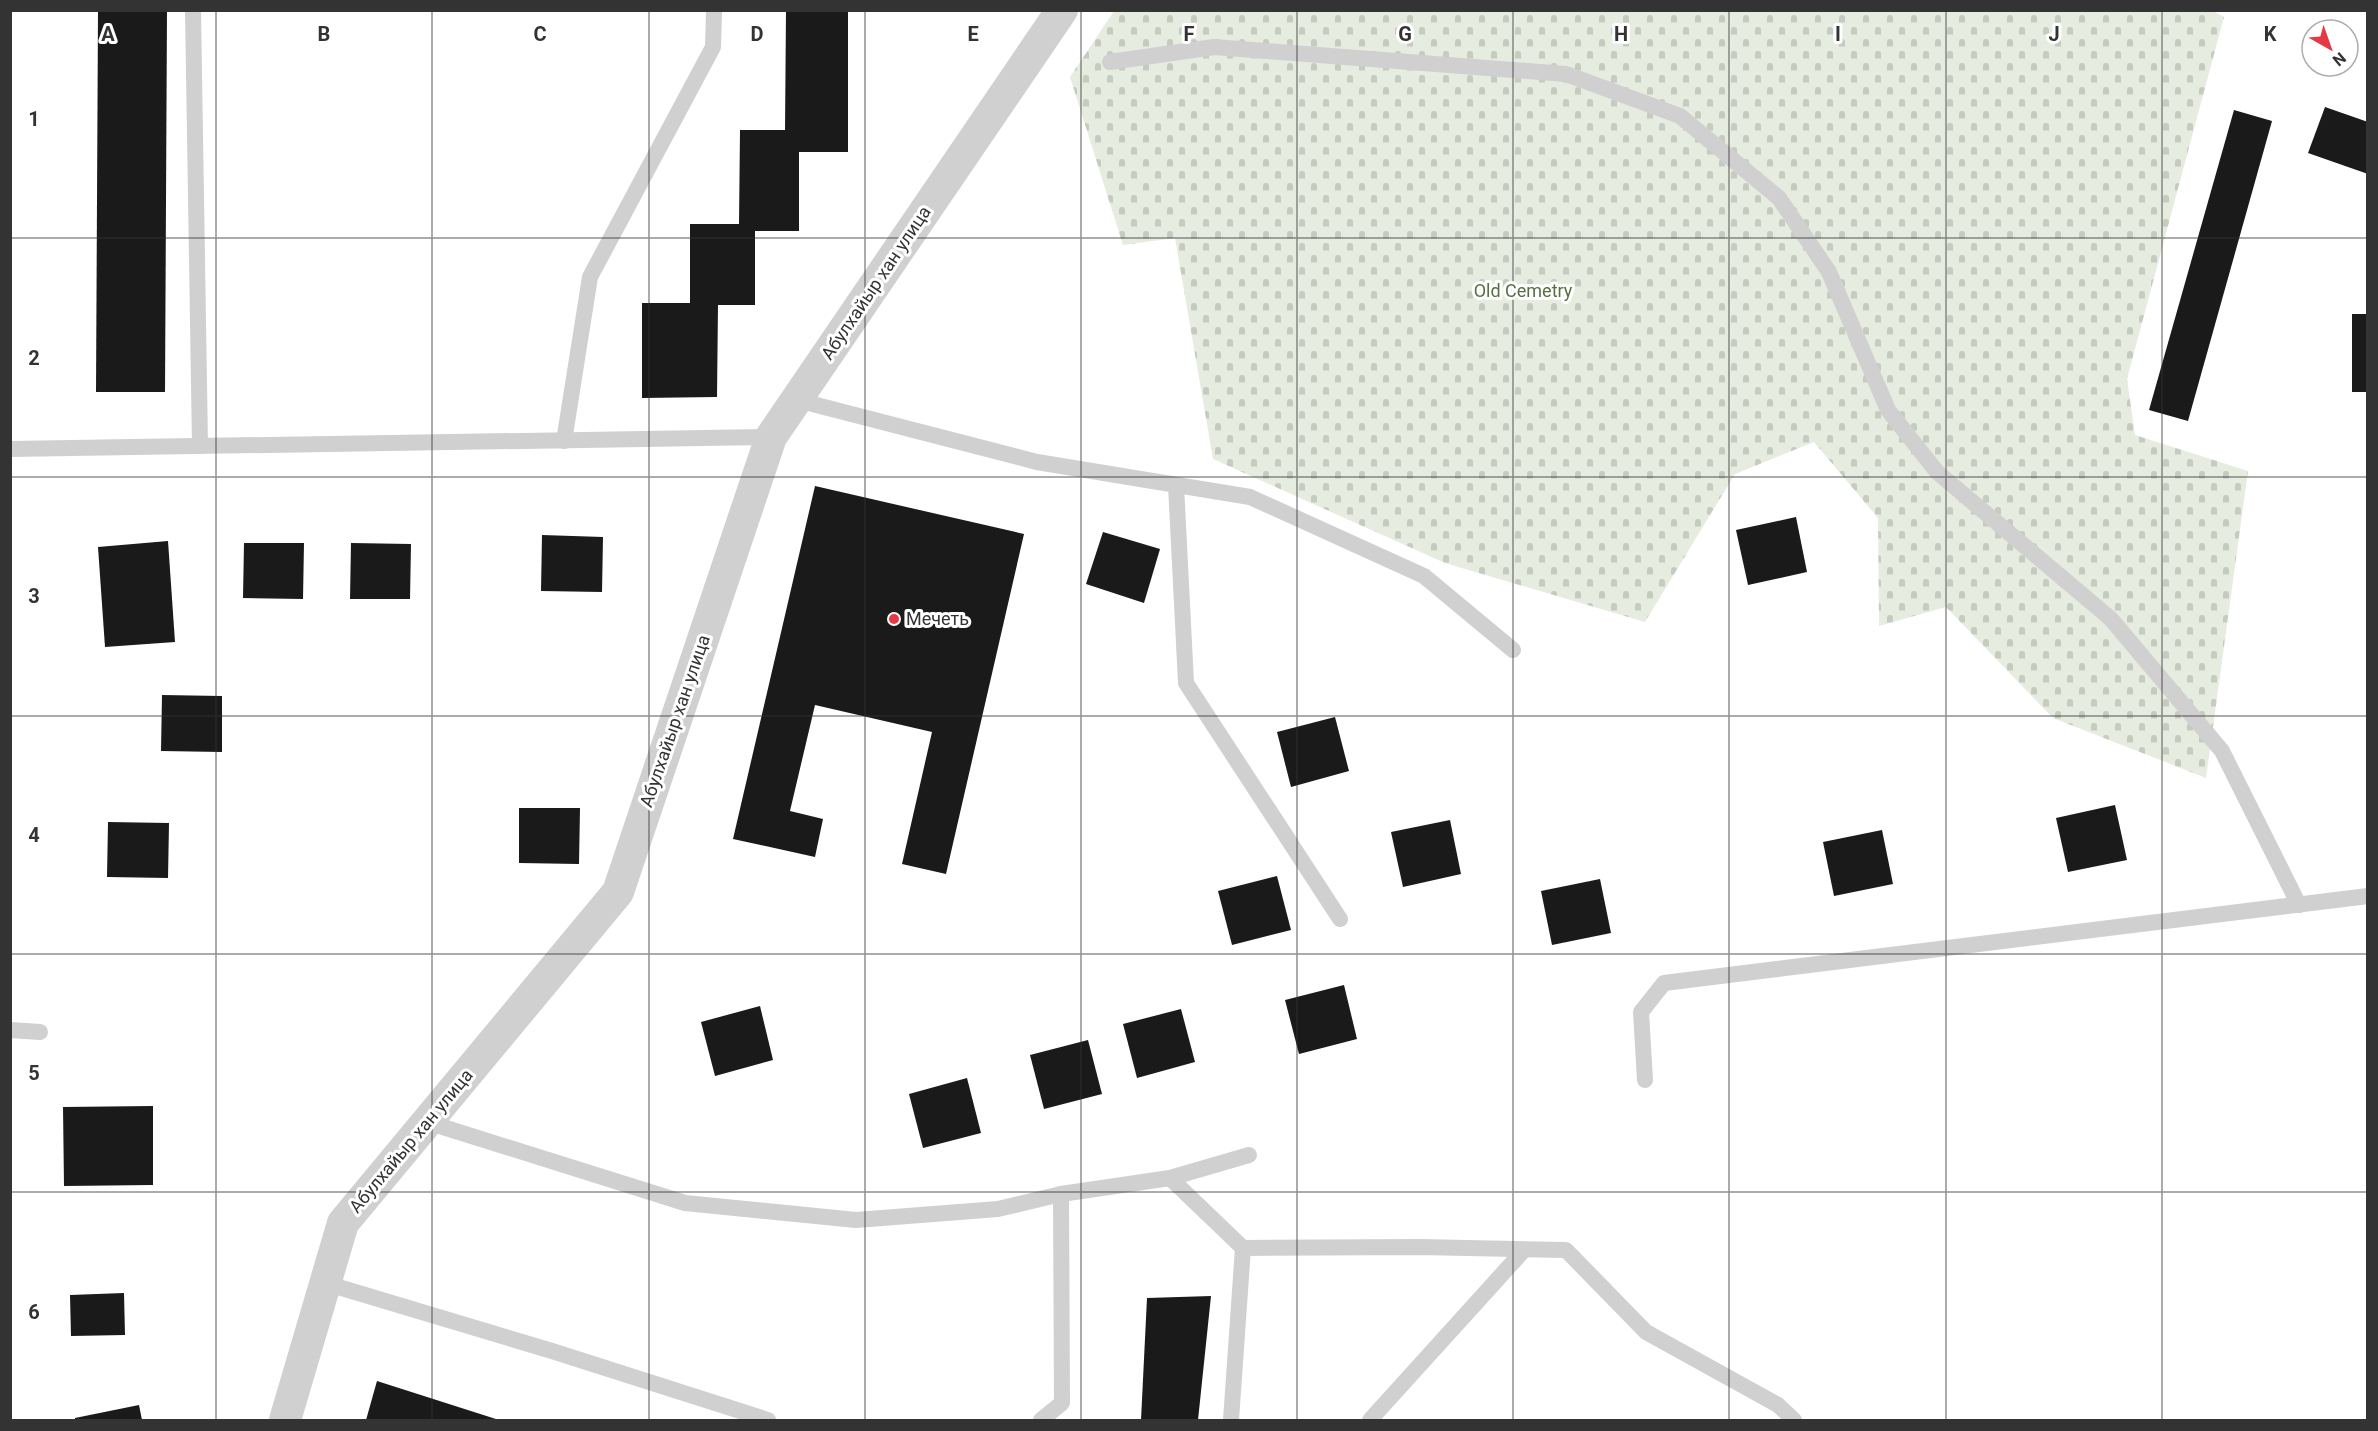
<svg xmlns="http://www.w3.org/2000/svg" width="2378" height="1431" font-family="Roboto,sans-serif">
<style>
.cemetery{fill:url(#cemetery-stones)}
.building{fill:#1a1a1a}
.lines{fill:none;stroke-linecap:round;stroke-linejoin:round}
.service{stroke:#d0d0d0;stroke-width:16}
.minor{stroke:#d0d0d0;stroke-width:32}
.grid{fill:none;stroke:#333;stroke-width:1.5;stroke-opacity:0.55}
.poi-dot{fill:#e63946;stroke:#fff;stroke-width:2}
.labels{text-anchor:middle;stroke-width:6;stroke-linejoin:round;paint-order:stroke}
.street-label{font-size:18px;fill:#333;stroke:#fff}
.park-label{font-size:18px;fill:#56703f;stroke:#fff}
.poi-label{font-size:18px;fill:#333;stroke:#fff;text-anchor:start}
.grid-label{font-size:20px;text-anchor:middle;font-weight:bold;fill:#333;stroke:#fff;stroke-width:6;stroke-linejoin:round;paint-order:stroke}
</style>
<defs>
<pattern id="cemetery-stones" width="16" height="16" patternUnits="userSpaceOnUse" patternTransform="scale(1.5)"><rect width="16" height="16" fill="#e6ecdf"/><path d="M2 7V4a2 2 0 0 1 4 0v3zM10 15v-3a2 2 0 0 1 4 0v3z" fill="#c6cbc0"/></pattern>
</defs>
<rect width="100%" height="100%" fill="#fff"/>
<polygon class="cemetery" points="2211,10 2224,17 2127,379 2135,435 2248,471 2206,778 2053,718 1946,607 1879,626 1878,518 1814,442 1735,474 1645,622 1445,563 1213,459 1175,238 1123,245 1070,77 1114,11"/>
<g class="building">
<polygon points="98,10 167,10 165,392 96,392"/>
<polygon points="786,10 848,10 848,152 799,152 799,231 755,231 755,305 718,305 717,397 642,398 642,303 690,303 690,224 739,224 740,130 785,130"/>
<polygon points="2325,107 2368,122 2368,174 2308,153"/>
<polygon points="2234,110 2272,121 2188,421 2149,410"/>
<rect x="2352" y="314" width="16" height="78"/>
<polygon points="815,486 1024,534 946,874 902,864 932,732 815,705 790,811 823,819 815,857 733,839"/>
<polygon points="1796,517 1807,572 1748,585 1736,530"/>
<polygon points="1103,532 1160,549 1144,603 1086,584"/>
<polygon points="542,535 603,537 602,592 541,591"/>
<polygon points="168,541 175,642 105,647 98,547"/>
<polygon points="244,543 304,543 303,599 243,598"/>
<polygon points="351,543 411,544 410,599 350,599"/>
<polygon points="162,695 222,696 222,752 161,751"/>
<polygon points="1335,717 1349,771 1291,787 1277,732"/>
<polygon points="2115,805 2127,860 2068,872 2056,818"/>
<polygon points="519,808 580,808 579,864 519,863"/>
<polygon points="1450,820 1461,874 1403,887 1391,832"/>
<polygon points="108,822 169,823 168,878 107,877"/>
<polygon points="1882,830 1893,884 1834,896 1823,842"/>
<polygon points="1277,876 1291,930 1232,945 1218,891"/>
<polygon points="1600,879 1611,933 1552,945 1541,891"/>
<polygon points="1344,985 1357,1039 1299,1054 1285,1000"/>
<polygon points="760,1006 773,1060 715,1076 701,1022"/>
<polygon points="1181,1009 1195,1062 1137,1078 1123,1024"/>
<polygon points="1088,1040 1102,1094 1044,1109 1030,1055"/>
<polygon points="967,1078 981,1133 923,1148 909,1094"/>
<polygon points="153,1106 153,1185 64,1186 63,1107"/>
<polygon points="124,1293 125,1335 71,1336 70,1295"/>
<polygon points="1211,1296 1198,1420 1141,1420 1147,1298"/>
<polygon points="377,1381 499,1420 366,1420"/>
<polygon points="139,1405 142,1420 75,1420 75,1418"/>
</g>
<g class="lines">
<g class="service">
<polyline points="193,10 200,446"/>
<polyline points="1110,62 1214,47 1566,74 1680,116 1779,198 1829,272 1888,410 1937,472 2111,619 2222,751 2299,905"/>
<polyline points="797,400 1037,462 1250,497 1424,576 1513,650"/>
<polyline points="564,441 590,277 713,47 714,10"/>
<polyline points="10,449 771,437"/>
<polyline points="1176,485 1186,683 1340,919"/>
<polyline points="10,1030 40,1032"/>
<polyline points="1645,1080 1641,1012 1664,983 2368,896"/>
<polyline points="427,1122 685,1203 856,1220 998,1209 1061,1194 1170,1178 1243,1248 1231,1420"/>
<polyline points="1170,1178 1249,1155"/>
<polyline points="1243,1248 1420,1247 1566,1250 1646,1332 1778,1405 1794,1420"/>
<polyline points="325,1283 552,1351 768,1420"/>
<polyline points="1041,1420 1062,1403 1061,1194"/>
<polyline points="1370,1420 1524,1250"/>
</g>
<polyline class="minor" points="285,1420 343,1223 618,892 771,437 1062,10"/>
</g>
<path class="grid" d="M 216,10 L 216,1420M 432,10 L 432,1420M 649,10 L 649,1420M 865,10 L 865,1420M 1081,10 L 1081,1420M 1297,10 L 1297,1420M 1513,10 L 1513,1420M 1729,10 L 1729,1420M 1946,10 L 1946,1420M 2162,10 L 2162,1420M 10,238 L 2368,238M 10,477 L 2368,477M 10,716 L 2368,716M 10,954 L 2368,954M 10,1192 L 2368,1192"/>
<circle class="poi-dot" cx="894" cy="619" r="6"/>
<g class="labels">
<g class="street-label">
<text transform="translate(876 283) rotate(-56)" y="6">Абулхайыр хан улица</text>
<text transform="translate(675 721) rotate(-71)" y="6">Абулхайыр хан улица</text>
<text transform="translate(411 1141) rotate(-50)" y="6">Абулхайыр хан улица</text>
</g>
<g class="park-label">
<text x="1523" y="297">Old Cemetry</text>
</g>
<g class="poi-label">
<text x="906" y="625">Мечеть</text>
</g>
</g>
<g class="grid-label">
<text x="108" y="41">A</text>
<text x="324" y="41">B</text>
<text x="540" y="41">C</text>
<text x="757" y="41">D</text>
<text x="973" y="41">E</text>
<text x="1189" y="41">F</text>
<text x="1405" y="41">G</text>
<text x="1621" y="41">H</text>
<text x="1838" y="41">I</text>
<text x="2054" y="41">J</text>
<text x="2270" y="41">K</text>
<text x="34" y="126">1</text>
<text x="34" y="365">2</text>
<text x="34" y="603">3</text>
<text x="34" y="842">4</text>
<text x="34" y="1080">5</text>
<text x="34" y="1319">6</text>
</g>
<rect width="2378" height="1431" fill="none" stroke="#333333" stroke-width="24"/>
<g transform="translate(2330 48) rotate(140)"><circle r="28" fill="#ffffff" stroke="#adadad" stroke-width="1.5"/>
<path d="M0-4.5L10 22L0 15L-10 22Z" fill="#e63946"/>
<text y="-9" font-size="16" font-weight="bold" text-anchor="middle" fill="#333333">N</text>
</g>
</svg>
